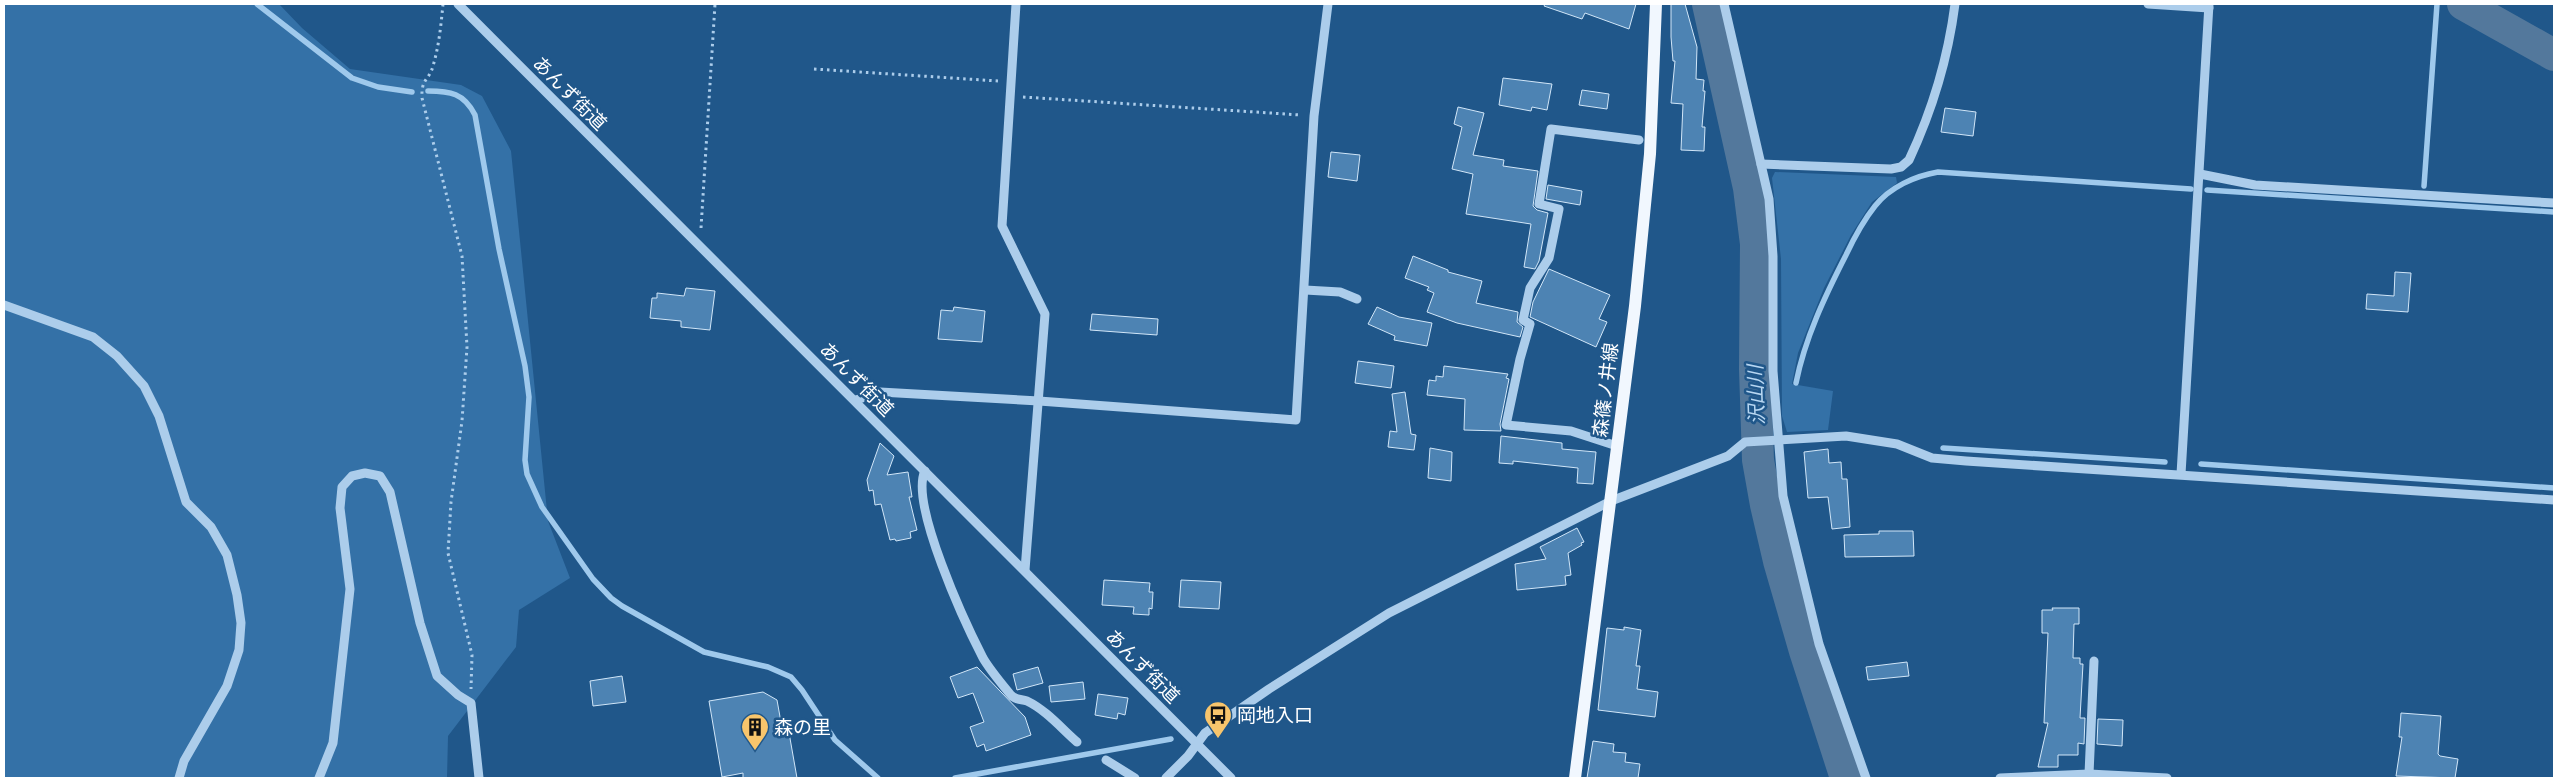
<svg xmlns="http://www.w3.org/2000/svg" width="2558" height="782" font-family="Cabin,'Noto Sans JP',sans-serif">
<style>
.green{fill:#3471a7}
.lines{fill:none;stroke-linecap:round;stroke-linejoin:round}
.stream{stroke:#9fc9ec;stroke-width:5.5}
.river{stroke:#53789c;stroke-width:32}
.building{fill:#4d83b3;stroke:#d1e6f8}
.path{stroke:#accdeb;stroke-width:3;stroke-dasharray:2.5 4;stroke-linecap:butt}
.minor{stroke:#accdeb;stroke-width:9}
.major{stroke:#f1f7fe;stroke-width:12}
.labels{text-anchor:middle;stroke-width:5;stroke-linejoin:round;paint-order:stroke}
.street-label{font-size:19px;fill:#fff;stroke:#20578a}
.poi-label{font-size:19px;fill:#fff;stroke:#20578a;text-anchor:start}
.water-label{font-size:20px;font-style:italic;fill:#b8d7f2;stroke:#20578a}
</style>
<rect width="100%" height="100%" fill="#20578a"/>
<g class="green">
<polygon points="4,4 279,4 302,28 350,69 461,85 482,96 511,151 548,521 570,578 519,610 516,647 448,736 447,778 4,778"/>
<polygon points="1775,172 1896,177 1897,183 1872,202 1851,235 1824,288 1798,353 1792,384 1833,391 1828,430 1787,432 1782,416 1781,259 1772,178"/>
</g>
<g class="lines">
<g class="stream">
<polyline points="257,4 352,78 378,87 412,92"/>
<path d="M 428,91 C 450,91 464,93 475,115 L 499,249 L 525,366 L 529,397 L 525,460 L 527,474 L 542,507 L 593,579 L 611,598 L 622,606 L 704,652 L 768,667 L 791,677 L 802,690 L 835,740 L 878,778"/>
<polyline points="2424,186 2437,4"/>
<polyline points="2207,190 2554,212"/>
<path d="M 1796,383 C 1805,338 1825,296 1846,255 C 1854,238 1863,221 1875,206 C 1890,187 1915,176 1938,172 L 2191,189"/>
<polyline points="1943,448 2165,462"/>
<polyline points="2201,464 2554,488"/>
<polyline points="955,778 1171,739"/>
</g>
<g class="river">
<polyline points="1708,4 1749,188 1756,244 1755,369 1758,460 1766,505 1779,561 1805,651 1846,778"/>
<polyline points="2463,4 2554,55"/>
</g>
</g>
<g class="building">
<polygon points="1545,4 1636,4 1629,29 1585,13 1582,19 1544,6"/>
<polygon points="1671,4 1685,4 1697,47 1696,79 1704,80 1703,91 1705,91 1702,127 1705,127 1704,151 1681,150 1683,104 1671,103 1675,61 1673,61 1671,37"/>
<polygon points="1503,78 1552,84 1547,110 1532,107 1531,111 1499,105"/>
<polygon points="1582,90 1609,94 1607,109 1579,105"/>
<polygon points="1458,107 1484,113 1473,155 1504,160 1503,166 1538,171 1533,206 1537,210 1548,213 1539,261 1535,269 1524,267 1531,224 1466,214 1473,174 1452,169 1462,127 1454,124"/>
<polygon points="1945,108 1976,112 1973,136 1941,132"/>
<polygon points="1331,152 1360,155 1357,181 1328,177"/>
<polygon points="1548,185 1582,191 1580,205 1546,199"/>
<polygon points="1413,256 1448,270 1448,272 1482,281 1476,303 1518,312 1517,322 1523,327 1520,337 1457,323 1427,312 1434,293 1427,290 1429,287 1405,278"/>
<polygon points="1549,269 1610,295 1599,319 1607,322 1596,347 1530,317 1533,302"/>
<polygon points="2395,272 2411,273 2408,312 2366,309 2367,294 2394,296"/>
<polygon points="686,288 715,291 710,330 681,327 681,321 650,318 652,298 657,298 657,293 684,296"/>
<polygon points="954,307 985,311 982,342 938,339 941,310 953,311"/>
<polygon points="1377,307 1399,317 1432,323 1427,346 1394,340 1395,336 1368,324"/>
<polygon points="1092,314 1158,319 1157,335 1090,330"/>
<polygon points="1358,361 1394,366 1391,388 1355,383"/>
<polygon points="1444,366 1508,374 1506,378 1509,379 1500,424 1501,431 1464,430 1465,399 1427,395 1429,380 1436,381 1436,376 1443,377"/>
<polygon points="1405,392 1411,434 1416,435 1414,450 1388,447 1390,431 1397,432 1392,394"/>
<polygon points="1501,436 1562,443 1562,449 1596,452 1593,484 1577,483 1578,468 1513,461 1513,464 1499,463"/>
<polygon points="880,443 894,456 887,475 908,472 912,497 909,497 917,530 910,532 911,538 896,541 895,539 890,540 881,504 875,505 873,490 869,491 867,480"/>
<polygon points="1430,448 1452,452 1451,481 1428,478"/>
<polygon points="1828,449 1829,463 1841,462 1842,479 1847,479 1850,527 1832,529 1828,497 1808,498 1804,452"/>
<polygon points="1577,528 1584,542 1581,543 1582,545 1568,553 1571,575 1565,576 1566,585 1517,590 1515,564 1546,559 1540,547"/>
<polygon points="1879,531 1913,531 1914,556 1845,557 1844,535 1879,534"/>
<polygon points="1104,580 1150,583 1149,592 1153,592 1152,609 1149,608 1149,615 1133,614 1134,607 1102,605"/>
<polygon points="1181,580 1221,582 1219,609 1179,607"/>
<polygon points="2052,608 2079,608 2079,624 2074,624 2073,658 2080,658 2080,664 2083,664 2080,718 2085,718 2084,744 2078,743 2078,755 2058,755 2058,767 2038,767 2048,723 2044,723 2048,633 2042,633 2042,610 2053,610"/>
<polygon points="1624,627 1641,630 1636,666 1640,666 1637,689 1658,692 1655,717 1598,710 1607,628 1624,630"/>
<polygon points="1907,662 1909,676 1868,680 1866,667"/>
<polygon points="977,667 1025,717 1031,735 986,751 984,744 977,747 970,727 984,722 973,693 958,698 950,677"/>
<polygon points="1038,667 1043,683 1017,690 1013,674"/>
<polygon points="622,676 626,702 593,706 590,681"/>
<polygon points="1083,682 1085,699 1051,702 1049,686"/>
<polygon points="763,692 777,700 782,728 788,727 797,778 743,778 743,773 722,777 709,701"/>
<polygon points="1098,694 1128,698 1125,715 1118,713 1117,719 1095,715"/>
<polygon points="2401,713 2441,716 2438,754 2440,756 2458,759 2455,778 2396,776 2402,737 2399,737"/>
<polygon points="2098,719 2123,720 2122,746 2097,744"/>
<polygon points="1593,741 1614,744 1613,752 1626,753 1625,762 1640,764 1638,778 1587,778"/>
</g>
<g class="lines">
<g class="path">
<path d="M 443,4 C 441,25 439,46 433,66 C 429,81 421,78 422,98 L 462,256 L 467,347 L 462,421 L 451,502 L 448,553 L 472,655 L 471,689"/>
<polyline points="814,69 998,81"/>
<polyline points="1023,97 1301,115"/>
<polyline points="701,228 715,4"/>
</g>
<g class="minor">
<polyline points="458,4 1231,778"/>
<polyline points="1016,4 1002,226 1045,314 1025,570"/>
<polyline points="1724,4 1769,199 1773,256 1773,371 1783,496 1819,644 1866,778"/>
<polyline points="2148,4 2209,8"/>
<path d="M 1761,164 L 1891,169 L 1901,167 L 1909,160 C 1932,111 1948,58 1955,4"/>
<polyline points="2200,174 2255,185 2554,203"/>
<polyline points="1305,290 1340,292 1357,299"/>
<polyline points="4,305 93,337 117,356 144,386 159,416 186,502 211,527 227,555 237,595 241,623 239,650 227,686 184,761 179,778"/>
<polyline points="856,400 880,392 1039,401 1296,420 1314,116 1328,4"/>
<polyline points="1617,446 1571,431 1506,425 1520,359 1530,324 1523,320 1530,288 1549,258 1559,209 1539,204 1551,129 1639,140"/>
<path d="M 925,471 C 909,503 966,625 983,658 C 990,670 1001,683 1010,694 C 1014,700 1021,699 1027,701 C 1046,710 1062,729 1077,742"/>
<polyline points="2181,474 2209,4"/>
<polyline points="1106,760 1135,778"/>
<polyline points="2089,774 2094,661"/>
<polyline points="319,778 333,743 350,589 340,508 342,487 352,476 365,473 380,476 390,492 420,623 437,676 458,695 471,703 479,778"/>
<polyline points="1166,778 1188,756 1205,733 1269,689 1389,613 1611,501 1728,456 1745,442 1846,436 1897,444 1932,458 1966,461 2554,500"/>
<polyline points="2000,778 2089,774 2167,778"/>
</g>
<polyline class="major" points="1575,778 1635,306 1650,154 1656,4"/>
</g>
<defs>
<g id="bus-pin" transform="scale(1.4375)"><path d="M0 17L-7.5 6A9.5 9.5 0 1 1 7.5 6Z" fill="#f8c56c" stroke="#20578a"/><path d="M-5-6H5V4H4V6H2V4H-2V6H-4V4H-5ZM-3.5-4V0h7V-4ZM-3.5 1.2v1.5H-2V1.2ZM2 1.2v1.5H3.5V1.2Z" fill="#111"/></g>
<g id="building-pin" transform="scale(1.4375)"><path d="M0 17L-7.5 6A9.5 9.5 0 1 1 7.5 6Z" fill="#f8c56c" stroke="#20578a"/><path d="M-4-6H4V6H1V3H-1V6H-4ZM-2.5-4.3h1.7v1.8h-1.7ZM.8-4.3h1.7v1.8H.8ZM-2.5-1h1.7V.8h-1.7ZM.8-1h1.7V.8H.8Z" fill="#111"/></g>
</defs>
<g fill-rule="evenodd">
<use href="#bus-pin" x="1218" y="715"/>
<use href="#building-pin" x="755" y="727"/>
</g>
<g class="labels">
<g class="street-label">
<text transform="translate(570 93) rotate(45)" y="7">あんず街道</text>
<text transform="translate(857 379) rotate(45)" y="7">あんず街道</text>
<text transform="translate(1605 390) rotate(-83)" y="7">森篠ノ井線</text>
<text transform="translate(1143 666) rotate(45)" y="7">あんず街道</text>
</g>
<g class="poi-label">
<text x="1237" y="722">岡地入口</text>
<text x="774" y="734">森の里</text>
</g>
<g class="water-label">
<text transform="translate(1756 395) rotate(-92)" y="7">沢山川</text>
</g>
</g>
<rect width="2558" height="782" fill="none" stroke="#ffffff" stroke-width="10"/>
</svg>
